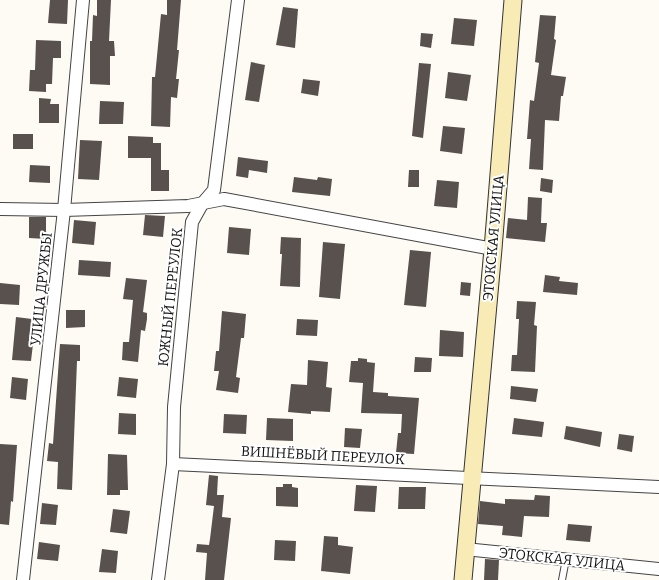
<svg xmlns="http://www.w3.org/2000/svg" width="659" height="580" font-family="Bitter,serif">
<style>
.building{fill:#58514e}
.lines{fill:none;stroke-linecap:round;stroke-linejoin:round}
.lane-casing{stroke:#444;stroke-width:8}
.street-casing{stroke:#444;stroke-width:14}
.secondary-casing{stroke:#333;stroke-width:19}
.lane{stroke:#fff;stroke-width:6}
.street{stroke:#fff;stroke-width:12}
.secondary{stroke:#f8ebb6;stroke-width:17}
.labels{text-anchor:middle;stroke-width:4;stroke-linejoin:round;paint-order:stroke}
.street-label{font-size:14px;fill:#111;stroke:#fff}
</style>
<rect width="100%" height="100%" fill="#fefbf5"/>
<g class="building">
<polygon points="50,0 68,0 67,24 48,23"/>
<polygon points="97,0 111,0 109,41 114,41 115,56 110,56 110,85 90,84 90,41 92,41 93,15 97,16"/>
<polygon points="167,0 181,0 177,50 179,50 176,79 179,79 177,98 171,97 170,127 151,126 152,77 155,77 161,14 167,15"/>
<polygon points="283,7 298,9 295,48 276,45"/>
<polygon points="540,15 556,16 554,39 556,40 551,75 566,77 563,96 561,96 559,121 545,120 543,170 529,169 531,139 527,139 530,100 534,101 539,63 535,62"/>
<polygon points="454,18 477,20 474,46 451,44"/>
<polygon points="421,33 433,34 431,48 420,46"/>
<polygon points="36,40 61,41 61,58 53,58 52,84 46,84 46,92 29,91 30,70 35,70"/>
<polygon points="251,62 265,65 259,102 245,100"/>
<polygon points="419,63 431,64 423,138 412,136"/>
<polygon points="448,72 471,75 467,101 445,98"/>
<polygon points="303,79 320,81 318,96 301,93"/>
<polygon points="39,98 51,99 50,104 59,104 59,123 39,123"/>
<polygon points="100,101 124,102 123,124 99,124"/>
<polygon points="443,126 465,128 462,154 440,151"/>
<rect x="13" y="134" width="20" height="15"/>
<polygon points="128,136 153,137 153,143 161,143 161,170 169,170 169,191 151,191 151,158 128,158"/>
<polygon points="80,140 102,141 99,180 78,179"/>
<polygon points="238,157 268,161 267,173 249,170 248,178 236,176"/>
<polygon points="30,165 50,166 50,183 29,182"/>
<polygon points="409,170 419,170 419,187 408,187"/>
<polygon points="294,177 317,180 318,177 332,179 330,196 292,192"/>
<polygon points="541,178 553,180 552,193 540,191"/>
<polygon points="437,180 459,182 457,208 434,206"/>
<polygon points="528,197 542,198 541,223 547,223 545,242 506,238 508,218 527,220"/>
<polygon points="145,215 165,216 163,237 143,235"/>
<polygon points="29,217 46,217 46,239 29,238"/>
<polygon points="74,220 96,222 94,245 72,243"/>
<polygon points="229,227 251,229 249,255 227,253"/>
<polygon points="281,237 301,238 300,287 280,286 282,254 280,254"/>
<polygon points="323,242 345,244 340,299 319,297"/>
<polygon points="410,250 431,252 426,307 404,305"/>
<polygon points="79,260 111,262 110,277 78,275"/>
<polygon points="545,275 560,277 559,281 578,283 577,295 543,292"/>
<polygon points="126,278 147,280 143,312 147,313 147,319 145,331 141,330 138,362 122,360 123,342 129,342 133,300 123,299"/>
<polygon points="461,282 471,283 470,296 460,295"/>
<polygon points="0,283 20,285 19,305 0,304"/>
<polygon points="517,301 536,302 534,325 537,326 535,372 511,371 512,355 517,355 519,319 516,319"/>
<polygon points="66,310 85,310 85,327 66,328"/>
<polygon points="222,311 246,314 244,338 241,338 236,377 240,378 238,393 216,390 219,371 214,371 216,351 219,351"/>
<polygon points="16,317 32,319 29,344 33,344 31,361 12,360"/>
<polygon points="297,319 318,320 317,336 296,335"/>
<polygon points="440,330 464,332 463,357 439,356"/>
<polygon points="60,344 80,345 80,361 77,361 72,490 57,489 58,462 47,461 49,443 53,444"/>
<polygon points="415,357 432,358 431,372 414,372"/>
<polygon points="358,358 367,359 367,362 375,363 373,392 388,393 388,396 419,398 414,454 396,453 398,433 401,433 402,414 361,413 363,383 349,382 351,361 358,361"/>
<polygon points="308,360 328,362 326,387 332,388 330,412 311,411 311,414 288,412 291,384 307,385"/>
<polygon points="12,377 28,379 26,400 10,398"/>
<polygon points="119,377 138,379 136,398 117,396"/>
<polygon points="511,386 538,389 536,402 510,399"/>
<polygon points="119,413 136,414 136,435 118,434"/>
<polygon points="224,414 247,415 246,434 223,433"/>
<polygon points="267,418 293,419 293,441 266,440"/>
<polygon points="514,418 544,422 542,437 512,434"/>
<polygon points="566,426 602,432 600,447 564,439"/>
<polygon points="345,428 362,429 360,448 344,447"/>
<polygon points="619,434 634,436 632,452 617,449"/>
<polygon points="0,444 17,445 13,502 11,501 9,525 0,524"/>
<polygon points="108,454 127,455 128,490 120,490 120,495 107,495"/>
<polygon points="209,475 218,476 217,495 224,495 222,517 231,518 224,580 205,580 207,553 196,552 197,544 209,545 210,539 214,506 206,505"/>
<polygon points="283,484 292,484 292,487 298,488 298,507 276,506 276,487 283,487"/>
<polygon points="356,485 377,486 375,512 354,511"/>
<polygon points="399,487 426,487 425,509 398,509"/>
<polygon points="535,495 550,496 549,517 524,516 522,537 502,535 503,526 478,524 480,501 505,504 505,499 534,500"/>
<polygon points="42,503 58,505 56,525 40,524"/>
<polygon points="113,509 130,511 127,534 110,532"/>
<polygon points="568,524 592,526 590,542 566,540"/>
<polygon points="324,536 338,537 338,545 353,547 350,574 321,571"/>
<polygon points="275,540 296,541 295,561 274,560"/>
<polygon points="39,542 60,545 58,561 37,559"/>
<polygon points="102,549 118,551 116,573 99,572"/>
<polygon points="485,559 499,560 498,580 484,580"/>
</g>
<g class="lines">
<g class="lane-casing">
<polyline id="lane" points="562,580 566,559"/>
</g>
<g class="street-casing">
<g id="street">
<polyline points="0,209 64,210 188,206 224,199 493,249"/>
<polyline points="173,464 659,487"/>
<polyline points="465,549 659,569"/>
<polyline points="23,580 64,210 83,0"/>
<polyline points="158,580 173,464 174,407 192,222 202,204 214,190 238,0"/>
</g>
</g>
<g class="secondary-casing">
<polyline id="secondary" points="463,580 493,249 513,0"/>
</g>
<use href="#lane" class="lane"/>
<use href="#street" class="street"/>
<use href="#secondary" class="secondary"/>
</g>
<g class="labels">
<g class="street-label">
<text transform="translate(493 238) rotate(-85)" y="5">ЭТОКСКАЯ УЛИЦА</text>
<text transform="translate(41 289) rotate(-84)" y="5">УЛИЦА ДРУЖБЫ</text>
<text transform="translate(170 297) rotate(-84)" y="5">ЮЖНЫЙ ПЕРЕУЛОК</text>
<text transform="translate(323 455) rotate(3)" y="5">ВИШНЁВЫЙ ПЕРЕУЛОК</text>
<text transform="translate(562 559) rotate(6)" y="5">ЭТОКСКАЯ УЛИЦА</text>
</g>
</g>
</svg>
